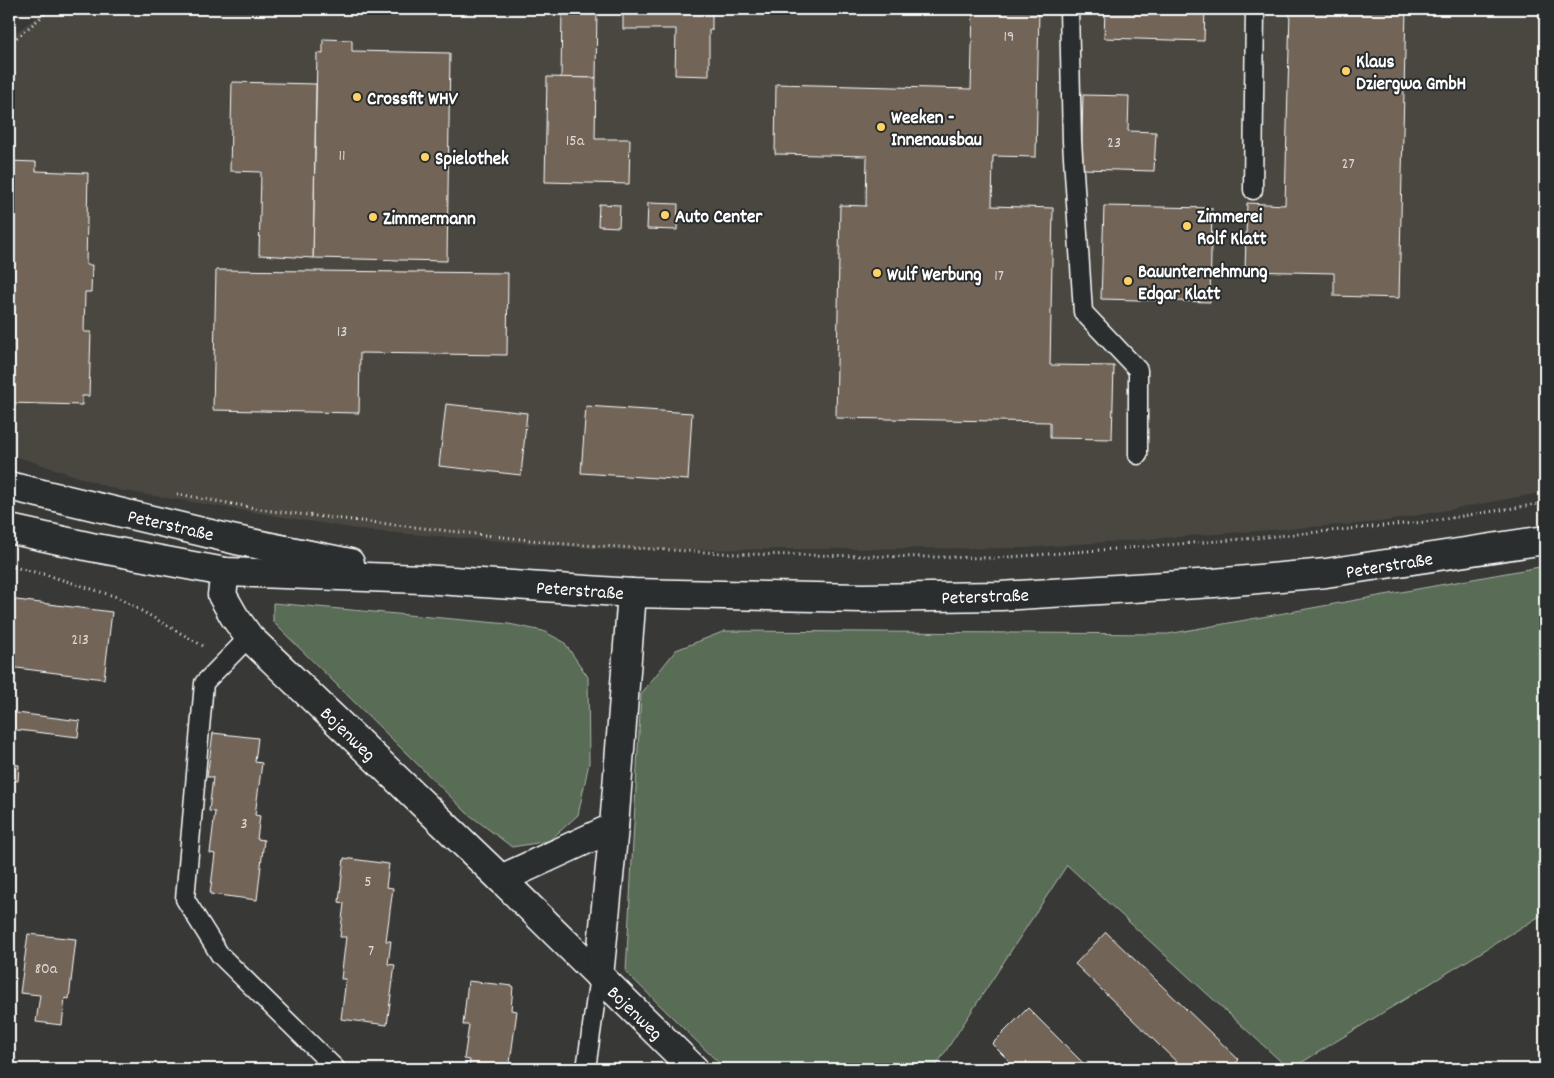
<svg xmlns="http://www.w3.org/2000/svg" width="1554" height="1078" font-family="Dekko,sans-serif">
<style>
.built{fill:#494640}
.green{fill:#596c57;stroke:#acb6ab}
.building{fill:#726558;stroke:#fff}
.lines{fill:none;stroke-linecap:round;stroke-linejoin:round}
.lane-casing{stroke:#fff;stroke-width:21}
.street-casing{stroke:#fff;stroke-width:31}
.secondary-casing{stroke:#fff;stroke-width:31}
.path{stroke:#fff;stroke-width:3;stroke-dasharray:1 4;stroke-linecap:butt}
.lane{stroke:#2a2d2e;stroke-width:18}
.street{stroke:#2a2d2e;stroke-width:28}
.secondary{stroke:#2a2d2e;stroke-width:28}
.poi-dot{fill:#ffd166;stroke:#2a2d2e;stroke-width:2}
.labels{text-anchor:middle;stroke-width:4;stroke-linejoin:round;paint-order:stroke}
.number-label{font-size:16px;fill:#dcd8d5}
.poi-label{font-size:19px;font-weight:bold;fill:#fff;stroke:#2a2d2e;text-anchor:start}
.street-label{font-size:19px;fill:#fff;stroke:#2a2d2e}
</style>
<rect width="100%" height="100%" fill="#383836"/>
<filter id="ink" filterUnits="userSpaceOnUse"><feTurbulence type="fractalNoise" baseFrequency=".02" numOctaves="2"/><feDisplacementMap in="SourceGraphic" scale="10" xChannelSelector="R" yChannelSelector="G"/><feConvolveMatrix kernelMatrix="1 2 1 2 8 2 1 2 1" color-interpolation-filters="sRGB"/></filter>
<g filter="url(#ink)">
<polygon class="built" points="48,9 1545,9 1545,492 1381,522 1025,548 616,550 369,531 118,490 9,454 9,39 13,34"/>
<g class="green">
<polygon points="1545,566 1545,913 1291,1069 1289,1069 1067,865 934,1069 725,1069 626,972 641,694 676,650 725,631 1168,634"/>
<polygon points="273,603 509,624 543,631 564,642 588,677 589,763 578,815 549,841 512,847 467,813 273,622"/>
</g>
<g class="building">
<polygon points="562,9 597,9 596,78 561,78"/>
<polygon points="623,9 712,9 712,30 709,30 709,76 675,75 676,29 623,29"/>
<polygon points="973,9 1039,9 1036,157 993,156 992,206 1053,208 1050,365 1114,366 1112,439 1050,438 1050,422 836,418 840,205 866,206 867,156 775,154 776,84 971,89"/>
<polygon points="1105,9 1205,9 1204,41 1104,38"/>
<polygon points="1290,9 1406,9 1399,298 1334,296 1334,273 1245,271 1247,203 1285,205"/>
<polygon points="323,39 352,40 352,51 450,53 447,261 313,258 317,53 323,54"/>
<polygon points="547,77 596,78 595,139 630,139 629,184 545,182"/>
<polygon points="232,82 316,84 313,258 259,255 261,172 230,171"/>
<polygon points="1083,95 1129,96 1128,131 1156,132 1154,171 1081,169"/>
<polygon points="9,161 36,162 36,171 88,173 86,265 92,265 91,292 85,292 84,332 91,332 89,396 82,396 82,405 9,403"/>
<polygon points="648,203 678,204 677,230 647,229"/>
<polygon points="599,204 620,205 619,227 598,226"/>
<polygon points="1104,206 1212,208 1210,302 1101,299"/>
<polygon points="216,270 508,273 507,355 360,353 359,413 213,410"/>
<polygon points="446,404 527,413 521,475 439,466"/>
<polygon points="586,406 692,413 688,480 581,473"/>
<polygon points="9,599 112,612 104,679 9,667"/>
<polygon points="9,712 80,721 78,737 9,729"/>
<polygon points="213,733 258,738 255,762 262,763 255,815 260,816 257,839 264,840 257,900 210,894 215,854 210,853 215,812 209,811 213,777 207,777"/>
<polygon points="9,764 19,765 18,781 9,780"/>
<polygon points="344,858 389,864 386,887 393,888 386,941 391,941 388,964 395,965 387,1025 341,1019 346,979 341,979 346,937 340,937 344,903 339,902"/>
<polygon points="1106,932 1239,1060 1230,1069 1184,1069 1075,964"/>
<polygon points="28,934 76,939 69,999 65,998 62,1025 36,1022 40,995 20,993"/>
<polygon points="468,981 513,986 511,1010 517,1011 510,1063 515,1064 515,1069 469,1069 470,1060 464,1059 469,1025 463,1025"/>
<polygon points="1028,1008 1089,1069 1017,1069 992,1044"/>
</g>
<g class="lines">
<g class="lane-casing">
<g id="lane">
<polyline points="1069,9 1072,141 1083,312 1138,370 1138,455"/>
<polyline points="1253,190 1255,9"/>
<polyline points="249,637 204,683 185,899 220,955 336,1069"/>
<polyline points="586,1069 599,976"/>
</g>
</g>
<g class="street-casing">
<g id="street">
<polyline points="225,572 222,595 234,616 249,637 501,879 694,1069"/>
<polyline points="501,879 614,827"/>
<polyline points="599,976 614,827 632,593"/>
</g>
</g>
<g class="secondary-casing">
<g id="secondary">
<polyline points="9,486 236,540 350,563"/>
<polyline points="9,529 91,547 225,572 422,579 632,593 862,598 1001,596 1214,583 1326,573 1545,540"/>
</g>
</g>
<g class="path">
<polyline points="9,44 51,9"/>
<polyline points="177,494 272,511 565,544 739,554 996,558 1244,539 1425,522 1545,503"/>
<polyline points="9,566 47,575 117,597 205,647"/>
</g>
<use href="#lane" class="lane"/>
<use href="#street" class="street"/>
<use href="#secondary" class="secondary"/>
</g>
</g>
<g class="poi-dot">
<circle cx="1346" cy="71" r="5"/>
<circle cx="357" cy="97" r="5"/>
<circle cx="881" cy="127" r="5"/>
<circle cx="425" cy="157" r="5"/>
<circle cx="665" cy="215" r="5"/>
<circle cx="373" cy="217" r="5"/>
<circle cx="1187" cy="226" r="5"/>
<circle cx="877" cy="273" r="5"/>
<circle cx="1128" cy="281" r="5"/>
</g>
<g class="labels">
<g class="number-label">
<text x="1009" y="41">19</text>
<text x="575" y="145">15a</text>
<text x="1114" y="147">23</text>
<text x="342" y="160">11</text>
<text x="1348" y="168">27</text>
<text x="999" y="280">17</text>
<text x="342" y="336">13</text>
<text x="80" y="644">213</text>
<text x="244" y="828">3</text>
<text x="368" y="886">5</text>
<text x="371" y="955">7</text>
<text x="46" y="973">80a</text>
</g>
<g class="poi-label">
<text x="1356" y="67">Klaus<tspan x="1356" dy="22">Dziergwa GmbH</tspan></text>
<text x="367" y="104">Crossfit WHV</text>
<text x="891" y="123">Weeken -<tspan x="891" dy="22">Innenausbau</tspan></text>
<text x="435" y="164">Spielothek</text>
<text x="675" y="222">Auto Center</text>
<text x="1197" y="222">Zimmerei<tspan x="1197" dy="22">Rolf Klatt</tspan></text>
<text x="383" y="224">Zimmermann</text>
<text x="1138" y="277">Bauunternehmung<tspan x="1138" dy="22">Edgar Klatt</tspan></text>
<text x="887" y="280">Wulf Werbung</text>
</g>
<g class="street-label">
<text transform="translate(171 524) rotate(13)" y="7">Peterstraße</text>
<text transform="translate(1389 564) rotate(-9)" y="7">Peterstraße</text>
<text transform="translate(580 589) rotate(4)" y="7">Peterstraße</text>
<text transform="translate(985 595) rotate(-2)" y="7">Peterstraße</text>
<text transform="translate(349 733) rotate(44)" y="7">Bojenweg</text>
<text transform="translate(636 1012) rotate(44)" y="7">Bojenweg</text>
</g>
</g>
<rect width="1554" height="1078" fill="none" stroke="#2a2d2e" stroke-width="30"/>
<rect x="15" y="15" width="1524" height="1048" fill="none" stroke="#fff" stroke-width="2" filter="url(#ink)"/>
</svg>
